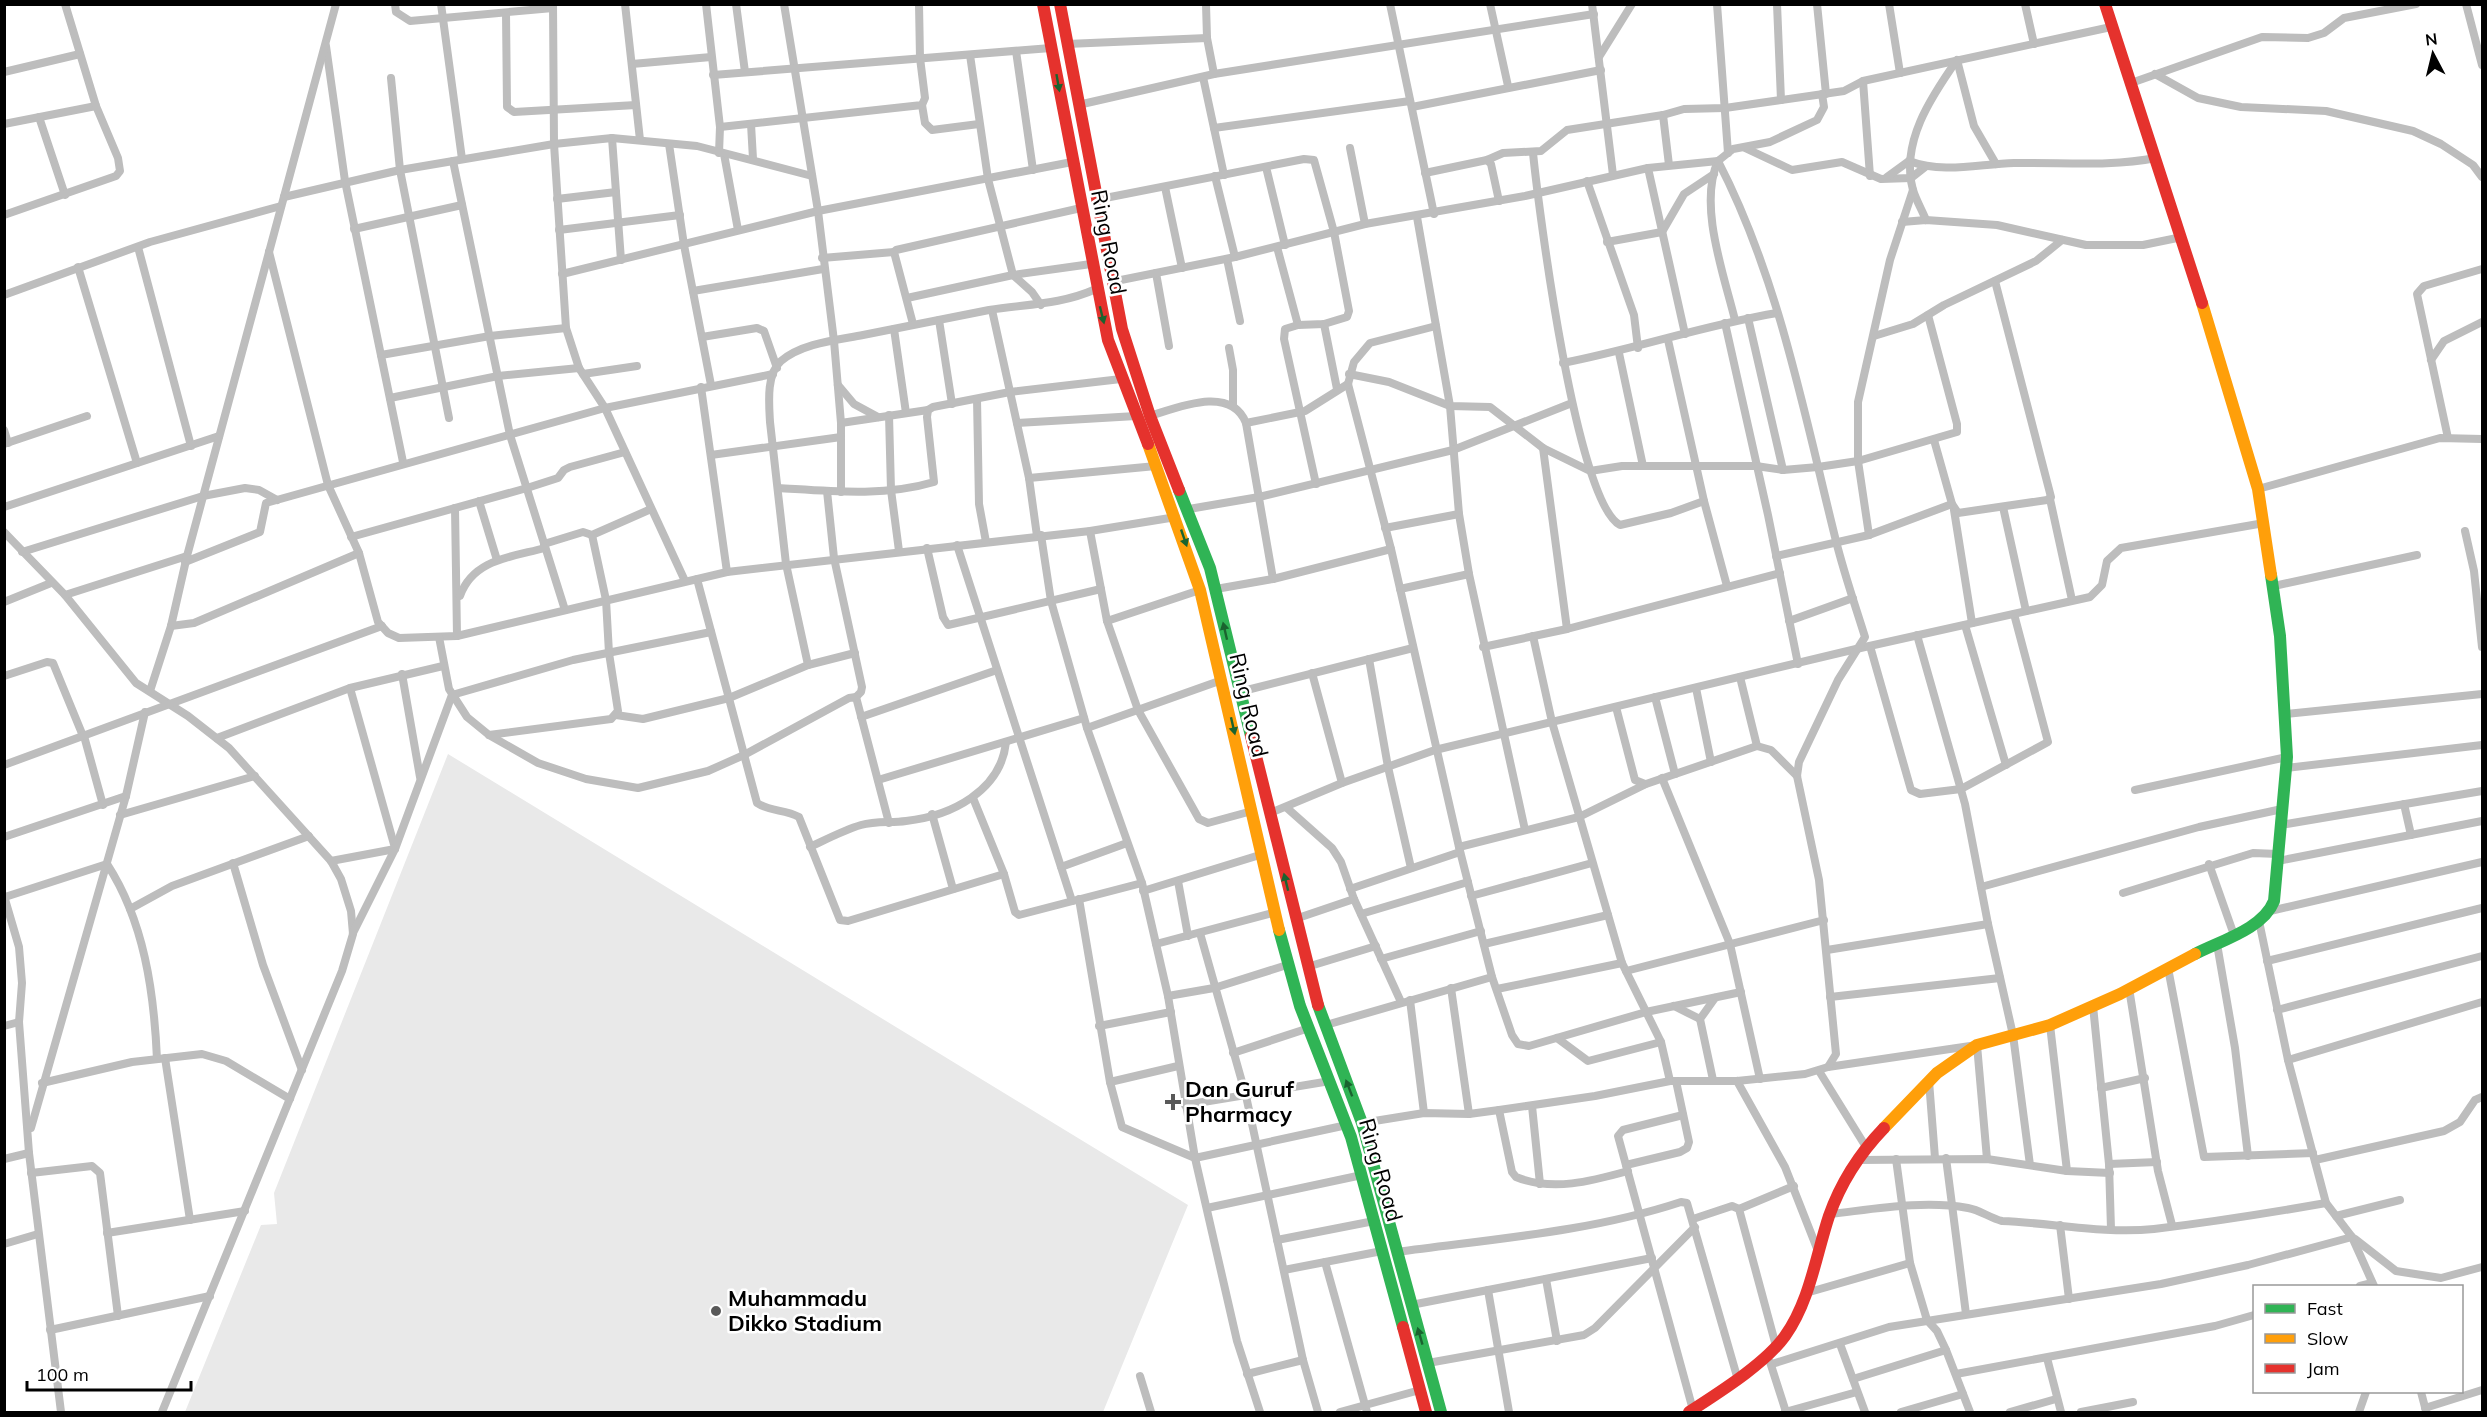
<svg xmlns="http://www.w3.org/2000/svg" width="2487" height="1417" font-family="Mulish,sans-serif">
<style>
.green{fill:#e9e9e9}
.lines{fill:none;stroke-linecap:round;stroke-linejoin:round}
.street{stroke:#bdbdbd;stroke-width:8}
.fast{stroke:#30b455;stroke-width:12}
.slow{stroke:#ff9f0a;stroke-width:12}
.jam{stroke:#e5322d;stroke-width:12}
.oneway{fill:#1a632f}
.poi-dot{fill:#595959;stroke:#fff;stroke-width:2}
.labels{text-anchor:middle;stroke-width:5;stroke-linejoin:round;paint-order:stroke}
.street-label{font-size:22px;fill:#000;stroke:#fff}
.poi-label{font-size:22px;font-weight:bold;fill:#000;stroke:#fff;text-anchor:start}
</style>
<rect width="100%" height="100%" fill="#fff"/>
<polygon class="green" points="448,754 1188,1205 1103,1412 185,1412 261,1225 277,1224 274,1193"/>
<g class="lines">
<g class="street">
<polyline points="395,4 396,12 410,21 553,8"/>
<polyline points="441,4 462,159"/>
<polyline points="553,4 554,144 566,328 579,368 605,408 685,581"/>
<polyline points="625,4 640,140"/>
<polyline points="706,4 720,127 719,153"/>
<polyline points="736,4 745,72"/>
<polyline points="784,4 818,211 834,341 841,423 841,492"/>
<polyline points="1206,4 1207,38 1214,74"/>
<polyline points="1390,4 1434,214"/>
<polyline points="1490,4 1508,86"/>
<polyline points="1592,4 1613,175"/>
<polyline points="1717,4 1728,153"/>
<polyline points="1777,4 1781,100"/>
<polyline points="1817,4 1826,94"/>
<polyline points="1889,4 1900,73"/>
<polyline points="2025,4 2034,44"/>
<polyline points="2466,4 2482,65"/>
<polyline points="506,13 507,107 514,112 636,105"/>
<polyline points="1067,44 1207,38"/>
<polyline points="326,46 345,181 403,462"/>
<polyline points="1016,51 1033,170"/>
<polyline points="970,55 988,179 1013,275 1032,292 1041,305"/>
<polyline points="1599,57 1632,4"/>
<polyline points="1957,60 1974,126 1996,164"/>
<polyline points="632,64 711,57"/>
<polyline points="4,72 80,54"/>
<polyline points="2155,74 2198,98 2241,107 2326,111 2413,131 2441,144 2473,165 2482,177"/>
<polyline points="713,75 1051,48"/>
<polyline points="1203,77 1224,175"/>
<polyline points="391,78 400,170 449,418"/>
<polyline points="1863,81 1870,176"/>
<polyline points="2131,83 2262,37 2308,38 2324,33 2344,18 2416,4"/>
<polyline points="922,105 925,123 932,130 979,124"/>
<polyline points="1078,105 1214,74 1594,14"/>
<polyline points="1412,107 1601,70"/>
<polyline points="1663,115 1669,165"/>
<polyline points="39,117 65,195"/>
<polyline points="4,124 96,106"/>
<polyline points="751,124 753,159"/>
<polyline points="720,127 922,105 925,98 920,58 919,4"/>
<polyline points="1214,128 1410,101"/>
<polyline points="612,138 621,260"/>
<polyline points="669,144 684,245 711,385"/>
<polyline points="1350,148 1365,224"/>
<polyline points="1745,148 1792,170 1842,162 1881,179 1911,178 1925,167"/>
<path d="M 1533,153 C 1539,211 1576,502 1620,525 L 1671,513 L 1704,501 L 1668,340"/>
<polyline points="724,154 738,230"/>
<polyline points="1487,160 1491,164 1499,201"/>
<polyline points="453,161 510,435 565,610"/>
<path d="M 1718,161 C 1698,205 1724,275 1735,320"/>
<path d="M 1909,161 C 1944,174 1978,164 2014,163 C 2062,162 2109,167 2156,158"/>
<polyline points="1266,167 1285,245"/>
<polyline points="1648,168 1685,334"/>
<polyline points="1425,173 1487,160 1503,153 1541,151 1567,130 1663,115 1684,109 1725,108 1844,91 1863,81 2111,27"/>
<polyline points="1215,176 1235,257"/>
<polyline points="1887,177 1909,161"/>
<polyline points="1587,181 1634,315 1638,348"/>
<polyline points="1165,187 1182,268"/>
<polyline points="284,197 400,170 554,144 612,138 697,146 812,176"/>
<polyline points="557,199 616,192"/>
<polyline points="1095,200 1304,159 1314,160 1334,232 1349,311 1347,317 1324,324 1298,325 1277,247"/>
<polyline points="4,215 116,176 120,171 118,158 96,106 65,4"/>
<polyline points="1417,217 1450,406 1459,514 1469,574 1525,830"/>
<path d="M 1926,220 C 1922,210 1916,200 1913,190 C 1900,143 1931,97 1957,60"/>
<polyline points="1902,222 1926,220 1997,225 2086,245 2143,245 2182,237"/>
<polyline points="354,229 462,205"/>
<polyline points="559,230 680,215"/>
<polyline points="1607,242 1662,232 1684,194 1714,174"/>
<polyline points="138,247 191,446"/>
<polyline points="269,252 328,485 359,553 378,622 388,633 399,638 457,636 727,572 1090,531 1176,517"/>
<polyline points="822,258 894,252"/>
<polyline points="1227,259 1240,321"/>
<polyline points="78,267 137,463"/>
<polyline points="1156,273 1169,346"/>
<polyline points="562,274 818,211 1072,162"/>
<polyline points="1111,282 1235,257 1365,224 1525,196 1648,168 1718,161 1733,149 1770,142 1817,120 1824,107 1822,94"/>
<polyline points="693,291 823,269"/>
<polyline points="4,295 150,242 281,206"/>
<polyline points="907,298 1013,275 1091,264"/>
<polyline points="992,310 1029,478 1037,536"/>
<polyline points="1748,318 1783,470"/>
<polyline points="939,320 952,404"/>
<polyline points="1725,323 1768,515 1798,664"/>
<polyline points="913,324 894,252 896,250 1081,208"/>
<polyline points="1324,324 1337,389"/>
<polyline points="1298,325 1285,329 1284,339 1316,484"/>
<polyline points="1436,326 1370,343 1354,362 1348,384 1391,549 1459,847 1492,977 1512,1035 1518,1044 1529,1046 1646,1012 1741,992"/>
<polyline points="894,329 906,413"/>
<polyline points="1874,336 1913,324 1944,305 2036,261 2062,240"/>
<polyline points="702,337 757,328 764,331 777,368"/>
<polyline points="1229,348 1233,370 1233,406"/>
<polyline points="1619,353 1643,466"/>
<polyline points="381,355 490,336 566,328"/>
<polyline points="2431,360 2444,341 2482,322"/>
<path d="M 1563,363 C 1635,349 1705,325 1777,313"/>
<polyline points="583,374 637,366"/>
<polyline points="1349,374 1389,382 1450,406 1490,407 1543,448 1590,471 1622,466 1756,466 1783,470 1818,467 1858,461 1957,432 1957,424 1928,315"/>
<polyline points="838,385 854,404 878,417"/>
<polyline points="701,387 727,572"/>
<polyline points="390,398 498,376 579,368"/>
<polyline points="977,399 979,504 986,542"/>
<polyline points="889,415 891,490 899,551"/>
<path d="M 1150,416 C 1179,407 1231,385 1246,423 L 1273,579"/>
<polyline points="841,423 928,410"/>
<polyline points="1017,423 1136,416"/>
<polyline points="1246,423 1305,411 1348,384"/>
<polyline points="4,430 8,443"/>
<polyline points="2448,438 2417,294 2424,286 2482,269"/>
<polyline points="1934,440 1952,504 1958,513 2047,500 2051,497 1995,281"/>
<polyline points="4,444 87,416"/>
<polyline points="1543,448 1567,629"/>
<polyline points="711,455 841,437"/>
<polyline points="1029,478 1156,466"/>
<path d="M 778,488 C 828,491 884,497 934,482 L 927,417 L 928,410 L 933,407 L 1010,392 L 1121,379"/>
<polyline points="2258,489 2440,438 2482,439"/>
<polyline points="827,491 834,558 862,687 861,692 856,697"/>
<polyline points="2050,499 2072,600"/>
<polyline points="479,501 497,560"/>
<polyline points="1704,501 1727,586"/>
<polyline points="4,507 219,436"/>
<polyline points="2003,507 2026,611"/>
<polyline points="455,508 457,636"/>
<polyline points="1189,509 1259,497 1453,450 1572,403"/>
<polyline points="1954,510 1972,623"/>
<polyline points="1385,528 1459,514"/>
<polyline points="1090,531 1107,621 1138,710 1199,819 1208,823 1252,811"/>
<polyline points="2465,531 2474,571 2482,647"/>
<polyline points="4,532 65,595 136,683 188,716 229,748 331,861 341,879 351,911 353,934 342,971 162,1412"/>
<polyline points="1041,535 1051,601 1087,728 1142,883 1168,996 1195,1158 1237,1341 1260,1412"/>
<polyline points="1869,535 1858,461 1858,402 1890,260 1913,190"/>
<polyline points="351,537 527,488 558,478 564,470 570,467 625,452"/>
<polyline points="544,544 583,532 592,535 651,509"/>
<polyline points="957,545 1072,901"/>
<polyline points="927,548 943,617 948,625 1101,589"/>
<polyline points="22,552 203,496 245,488 259,490 277,500"/>
<polyline points="1776,556 1869,535 1952,504"/>
<polyline points="185,562 260,532 266,503 605,408 773,374"/>
<path d="M 697,579 L 757,803 C 770,812 785,809 799,817 L 840,920 L 848,921 L 1004,874"/>
<polyline points="2274,586 2417,555"/>
<polyline points="1216,589 1273,579 1391,549"/>
<polyline points="1400,589 1469,574"/>
<polyline points="65,595 187,556"/>
<path d="M 460,596 C 473,559 512,557 545,548"/>
<polyline points="4,602 51,583"/>
<polyline points="1107,621 1200,590"/>
<polyline points="1789,621 1853,598"/>
<polyline points="1965,625 2006,765"/>
<polyline points="171,626 194,623 359,553"/>
<polyline points="1917,635 1965,804 1988,924 2013,1035 2030,1165"/>
<polyline points="1533,636 1552,722 1622,963 1661,1042 1670,1081"/>
<polyline points="439,637 449,689 467,717 489,735 538,763 586,779 638,788 708,771 744,755 849,698 856,697 889,823"/>
<polyline points="1870,646 1911,790 1920,794 1961,789 2048,742 2014,614"/>
<polyline points="1483,647 1567,629 1780,573"/>
<polyline points="1369,659 1388,767 1411,868"/>
<path d="M 808,665 L 786,564 L 770,422 C 769,404 766,374 781,361 C 802,343 837,340 863,335 C 905,327 947,318 989,310 C 1026,304 1060,305 1096,289"/>
<polyline points="1312,673 1342,783"/>
<polyline points="402,674 420,777"/>
<polyline points="4,676 47,662 53,663 83,736"/>
<polyline points="1740,677 1757,746"/>
<polyline points="350,688 395,848"/>
<polyline points="1696,688 1711,762"/>
<polyline points="150,691 171,626 187,556 336,4"/>
<polyline points="1239,692 1413,648"/>
<polyline points="1655,697 1675,774"/>
<polyline points="1616,707 1635,780 1645,784"/>
<polyline points="2285,714 2482,694"/>
<polyline points="616,715 643,719 729,698 808,665 855,653"/>
<polyline points="861,717 997,670"/>
<polyline points="1087,728 1222,680"/>
<polyline points="489,735 611,719 618,711 609,653 606,600 592,535"/>
<polyline points="84,736 103,805"/>
<polyline points="217,738 350,688 443,666"/>
<polyline points="4,765 382,626"/>
<polyline points="2286,768 2482,745"/>
<polyline points="1662,778 1730,944 1760,1079"/>
<polyline points="878,780 1084,718"/>
<polyline points="2135,790 2287,757"/>
<polyline points="973,798 1004,874 1015,912 1019,915 1142,883"/>
<polyline points="2404,804 2411,835"/>
<polyline points="1287,808 1332,848 1341,862 1354,899 1401,1002"/>
<polyline points="1270,813 1342,783 1435,750 1856,649 2090,597 2102,585 2107,561 2121,548 2264,523"/>
<polyline points="932,814 953,889"/>
<polyline points="120,815 255,776"/>
<polyline points="2281,825 2482,791"/>
<polyline points="4,837 126,796"/>
<path d="M 810,847 C 827,839 844,830 861,825 C 876,821 891,823 906,821 C 951,816 1001,791 1006,742"/>
<polyline points="1459,847 1579,817 1646,784 1757,746 1771,750 1797,776"/>
<polyline points="331,861 395,849"/>
<polyline points="2278,861 2482,821"/>
<polyline points="233,863 263,965 302,1070"/>
<polyline points="2209,864 2234,935"/>
<polyline points="1061,867 1127,843"/>
<polyline points="1178,881 1188,936"/>
<polyline points="1981,887 2199,827 2282,809"/>
<polyline points="1350,889 1460,852"/>
<polyline points="1143,891 1263,854"/>
<polyline points="2123,893 2253,853 2278,854"/>
<polyline points="4,896 19,947 22,983 19,1022 29,1153 61,1412"/>
<polyline points="1471,896 1592,863"/>
<path d="M 5,897 L 107,864 C 144,921 154,991 157,1059"/>
<polyline points="1079,899 1110,1082 1122,1127 1195,1158 1347,1125"/>
<polyline points="130,909 172,886 309,836"/>
<polyline points="2270,911 2482,862"/>
<polyline points="1361,914 1468,882"/>
<polyline points="1295,919 1354,899"/>
<polyline points="2259,921 2288,1060 2326,1203 2352,1237 2374,1286"/>
<polyline points="353,933 395,849 452,695 573,660 711,632"/>
<polyline points="1200,933 1246,1096 1303,1360 1318,1412"/>
<polyline points="1156,944 1276,912"/>
<polyline points="1484,944 1608,915"/>
<polyline points="2217,944 2235,1048 2248,1156"/>
<polyline points="1827,950 1988,924"/>
<polyline points="1381,959 1481,931"/>
<polyline points="2267,961 2482,908"/>
<polyline points="1307,967 1376,946"/>
<polyline points="2168,968 2204,1157 2313,1153"/>
<polyline points="1626,971 1824,920"/>
<polyline points="1451,988 1469,1114"/>
<polyline points="2129,988 2158,1171 2172,1225"/>
<polyline points="1497,989 1622,963"/>
<polyline points="1168,996 1214,988 1287,965"/>
<polyline points="1830,997 2000,978"/>
<polyline points="1410,1000 1424,1113"/>
<polyline points="1674,1006 1700,1019"/>
<polyline points="2093,1006 2109,1164 2111,1229"/>
<polyline points="2277,1010 2482,956"/>
<polyline points="1326,1025 1492,977"/>
<polyline points="2050,1025 2067,1171"/>
<polyline points="4,1026 19,1022"/>
<polyline points="1099,1026 1171,1012"/>
<polyline points="1557,1038 1588,1061 1661,1042"/>
<polyline points="1233,1053 1309,1028"/>
<polyline points="165,1058 190,1220"/>
<polyline points="2288,1060 2482,1002"/>
<polyline points="1828,1067 1977,1045 1987,1159"/>
<polyline points="1819,1071 1866,1147"/>
<polyline points="1713,1080 1700,1019 1715,998"/>
<polyline points="1737,1081 1785,1167 1818,1251"/>
<polyline points="1929,1081 1935,1158"/>
<polyline points="1110,1082 1178,1066"/>
<polyline points="42,1083 132,1062 202,1054 226,1061 290,1099"/>
<polyline points="2101,1088 2145,1078"/>
<polyline points="1185,1105 1330,1081"/>
<polyline points="1532,1106 1540,1184"/>
<path d="M 1499,1110 L 1512,1172 L 1516,1177 C 1552,1192 1592,1181 1628,1171"/>
<polyline points="1683,1115 1623,1130 1618,1136 1693,1410"/>
<path d="M 1362,1123 L 1424,1113 L 1469,1114 L 1499,1110 L 1595,1096 L 1670,1081 L 1737,1081 L 1805,1074 L 1828,1067 L 1836,1054 L 1819,880 L 1797,776 L 1799,762 L 1838,680 L 1865,637 C 1855,605 1844,573 1836,541 C 1804,413 1779,279 1718,161"/>
<polyline points="31,1128 126,796 145,712"/>
<polyline points="1946,1158 1966,1314"/>
<polyline points="4,1159 29,1153"/>
<polyline points="1896,1159 1910,1263 1927,1320 1937,1331 1946,1350 1970,1412"/>
<polyline points="1858,1160 1987,1159 2067,1171 2110,1173"/>
<polyline points="2315,1160 2444,1131 2460,1122 2475,1100 2482,1097"/>
<polyline points="2109,1164 2157,1162"/>
<polyline points="1626,1165 1680,1152 1687,1148 1689,1142 1676,1081"/>
<polyline points="31,1173 92,1166 100,1173 118,1316"/>
<polyline points="1207,1208 1362,1175"/>
<polyline points="1739,1209 1794,1186"/>
<path d="M 1830,1214 C 1875,1209 1924,1200 1968,1208 C 1980,1210 1990,1218 2002,1221 C 2052,1223 2104,1234 2154,1229 C 2212,1222 2269,1213 2326,1203"/>
<polyline points="2336,1216 2400,1200"/>
<polyline points="1693,1219 1732,1206 1739,1209 1776,1346"/>
<polyline points="2060,1225 2069,1299"/>
<polyline points="107,1233 245,1211"/>
<polyline points="2355,1239 2396,1271 2441,1278 2482,1267"/>
<polyline points="1277,1240 1374,1221"/>
<polyline points="4,1244 38,1234"/>
<path d="M 1397,1252 C 1492,1239 1590,1232 1681,1202 L 1687,1203 L 1738,1380"/>
<polyline points="1325,1262 1367,1412"/>
<polyline points="1284,1270 1382,1251"/>
<polyline points="1546,1279 1557,1341"/>
<polyline points="2360,1286 2372,1283"/>
<polyline points="1488,1290 1509,1412"/>
<polyline points="1806,1293 1910,1263"/>
<polyline points="1411,1305 1652,1258"/>
<polyline points="50,1330 210,1296"/>
<polyline points="1840,1344 1865,1412"/>
<polyline points="2047,1358 2061,1412"/>
<polyline points="1770,1362 1786,1412"/>
<polyline points="1428,1363 1584,1335 1595,1328 1695,1227"/>
<polyline points="1772,1364 1889,1327 2161,1284 2248,1265 2352,1237"/>
<polyline points="1247,1374 1303,1360"/>
<polyline points="1956,1374 2215,1326 2254,1315"/>
<polyline points="1140,1376 1151,1412"/>
<polyline points="1853,1379 1946,1350"/>
<polyline points="2421,1392 2426,1411"/>
<polyline points="2425,1408 2482,1390"/>
<polyline points="1340,1412 1420,1390"/>
<polyline points="1785,1412 1857,1392"/>
<polyline points="1901,1412 1963,1394"/>
<polyline points="2010,1412 2056,1399"/>
<polyline points="2081,1412 2133,1402"/>
<polyline points="2359,1412 2366,1392"/>
</g>
<g class="fast">
<polyline points="1179,490 1210,568 1251,736"/>
<polyline points="1279,930 1300,1006 1351,1137 1403,1327"/>
<path d="M 2195,954 C 2220,941 2263,929 2274,901 L 2287,757 L 2280,636 L 2271,575"/>
<polyline points="1318,1005 1362,1123 1441,1412"/>
</g>
<g class="slow">
<polyline points="2202,303 2258,489 2271,575"/>
<polyline points="1148,444 1200,590 1279,930"/>
<polyline points="1884,1128 1937,1073 1977,1045 2050,1025 2120,994 2195,954"/>
</g>
<g class="jam">
<polyline points="1043,4 1108,340 1148,444"/>
<polyline points="1060,4 1122,329 1150,416 1179,490"/>
<polyline points="2105,4 2202,303"/>
<polyline points="1251,736 1318,1005"/>
<polyline points="1403,1327 1426,1412"/>
<path d="M 1689,1412 C 1718,1393 1765,1364 1785,1336 C 1810,1301 1816,1255 1829,1216 C 1841,1182 1860,1153 1884,1128"/>
</g>
</g>
<defs><path id="oneway-solid" d="M-6-.8H1V-3.2L6.5 0L1 3.2V.8H-6Z" transform="scale(1.5)"/></defs>
<g class="oneway">
<use href="#oneway-solid" transform="translate(1058 83) rotate(80)"/>
<use href="#oneway-solid" transform="translate(1102 315) rotate(76)"/>
<use href="#oneway-solid" transform="translate(1184 538) rotate(71)"/>
<use href="#oneway-solid" transform="translate(1225 631) rotate(-103)"/>
<use href="#oneway-solid" transform="translate(1233 726) rotate(77)"/>
<use href="#oneway-solid" transform="translate(1286 882) rotate(-104)"/>
<use href="#oneway-solid" transform="translate(1349 1088) rotate(-111)"/>
<use href="#oneway-solid" transform="translate(1420 1336) rotate(-106)"/>
</g>
<g class="poi-dot">
<path d="M1170 1093h6v6h6v6h-6v6h-6v-6h-6v-6h6z"/>
<circle cx="716" cy="1311" r="6"/>
</g>
<g class="labels">
<g class="street-label">
<text transform="translate(1109 242) rotate(79)" y="8">Ring Road</text>
<text transform="translate(1249 705) rotate(77)" y="8">Ring Road</text>
<text transform="translate(1381 1170) rotate(74)" y="8">Ring Road</text>
</g>
<g class="poi-label">
<text x="1185" y="1097">Dan Guruf<tspan x="1185" dy="25">Pharmacy</tspan></text>
<text x="728" y="1306">Muhammadu<tspan x="728" dy="25">Dikko Stadium</tspan></text>
</g>
</g>
<rect width="2487" height="1417" fill="none" stroke="#000000" stroke-width="12"/>
<rect x="2253" y="1285" width="210" height="108" fill="#ffffff" stroke="#999999" stroke-width="1.5"/>
<rect x="2265" y="1304" width="30" height="9" fill="#30b455" stroke="#999999" stroke-width="1.5"/>
<text x="2307" y="1315" font-size="18" fill="#000000">Fast</text>
<rect x="2265" y="1334" width="30" height="9" fill="#ff9f0a" stroke="#999999" stroke-width="1.5"/>
<text x="2307" y="1345" font-size="18" fill="#000000">Slow</text>
<rect x="2265" y="1364" width="30" height="9" fill="#e5322d" stroke="#999999" stroke-width="1.5"/>
<text x="2307" y="1375" font-size="18" fill="#000000">Jam</text>
<g transform="translate(2433 54) rotate(353)" stroke="#ffffff" stroke-width="4.5" paint-order="stroke">
<path d="M0-4.5L10 22L0 15L-10 22Z" fill="#000000"/>
<text y="-9" font-size="16" font-weight="bold" text-anchor="middle" fill="#000000">N</text>
</g>
<path d="M27 1381v9h164v-9" fill="none" stroke="#000000" stroke-width="3"/>
<text x="36" y="1381" font-size="18" fill="#000000" stroke="#ffffff" stroke-width="4.5" paint-order="stroke">100 m</text>
</svg>
